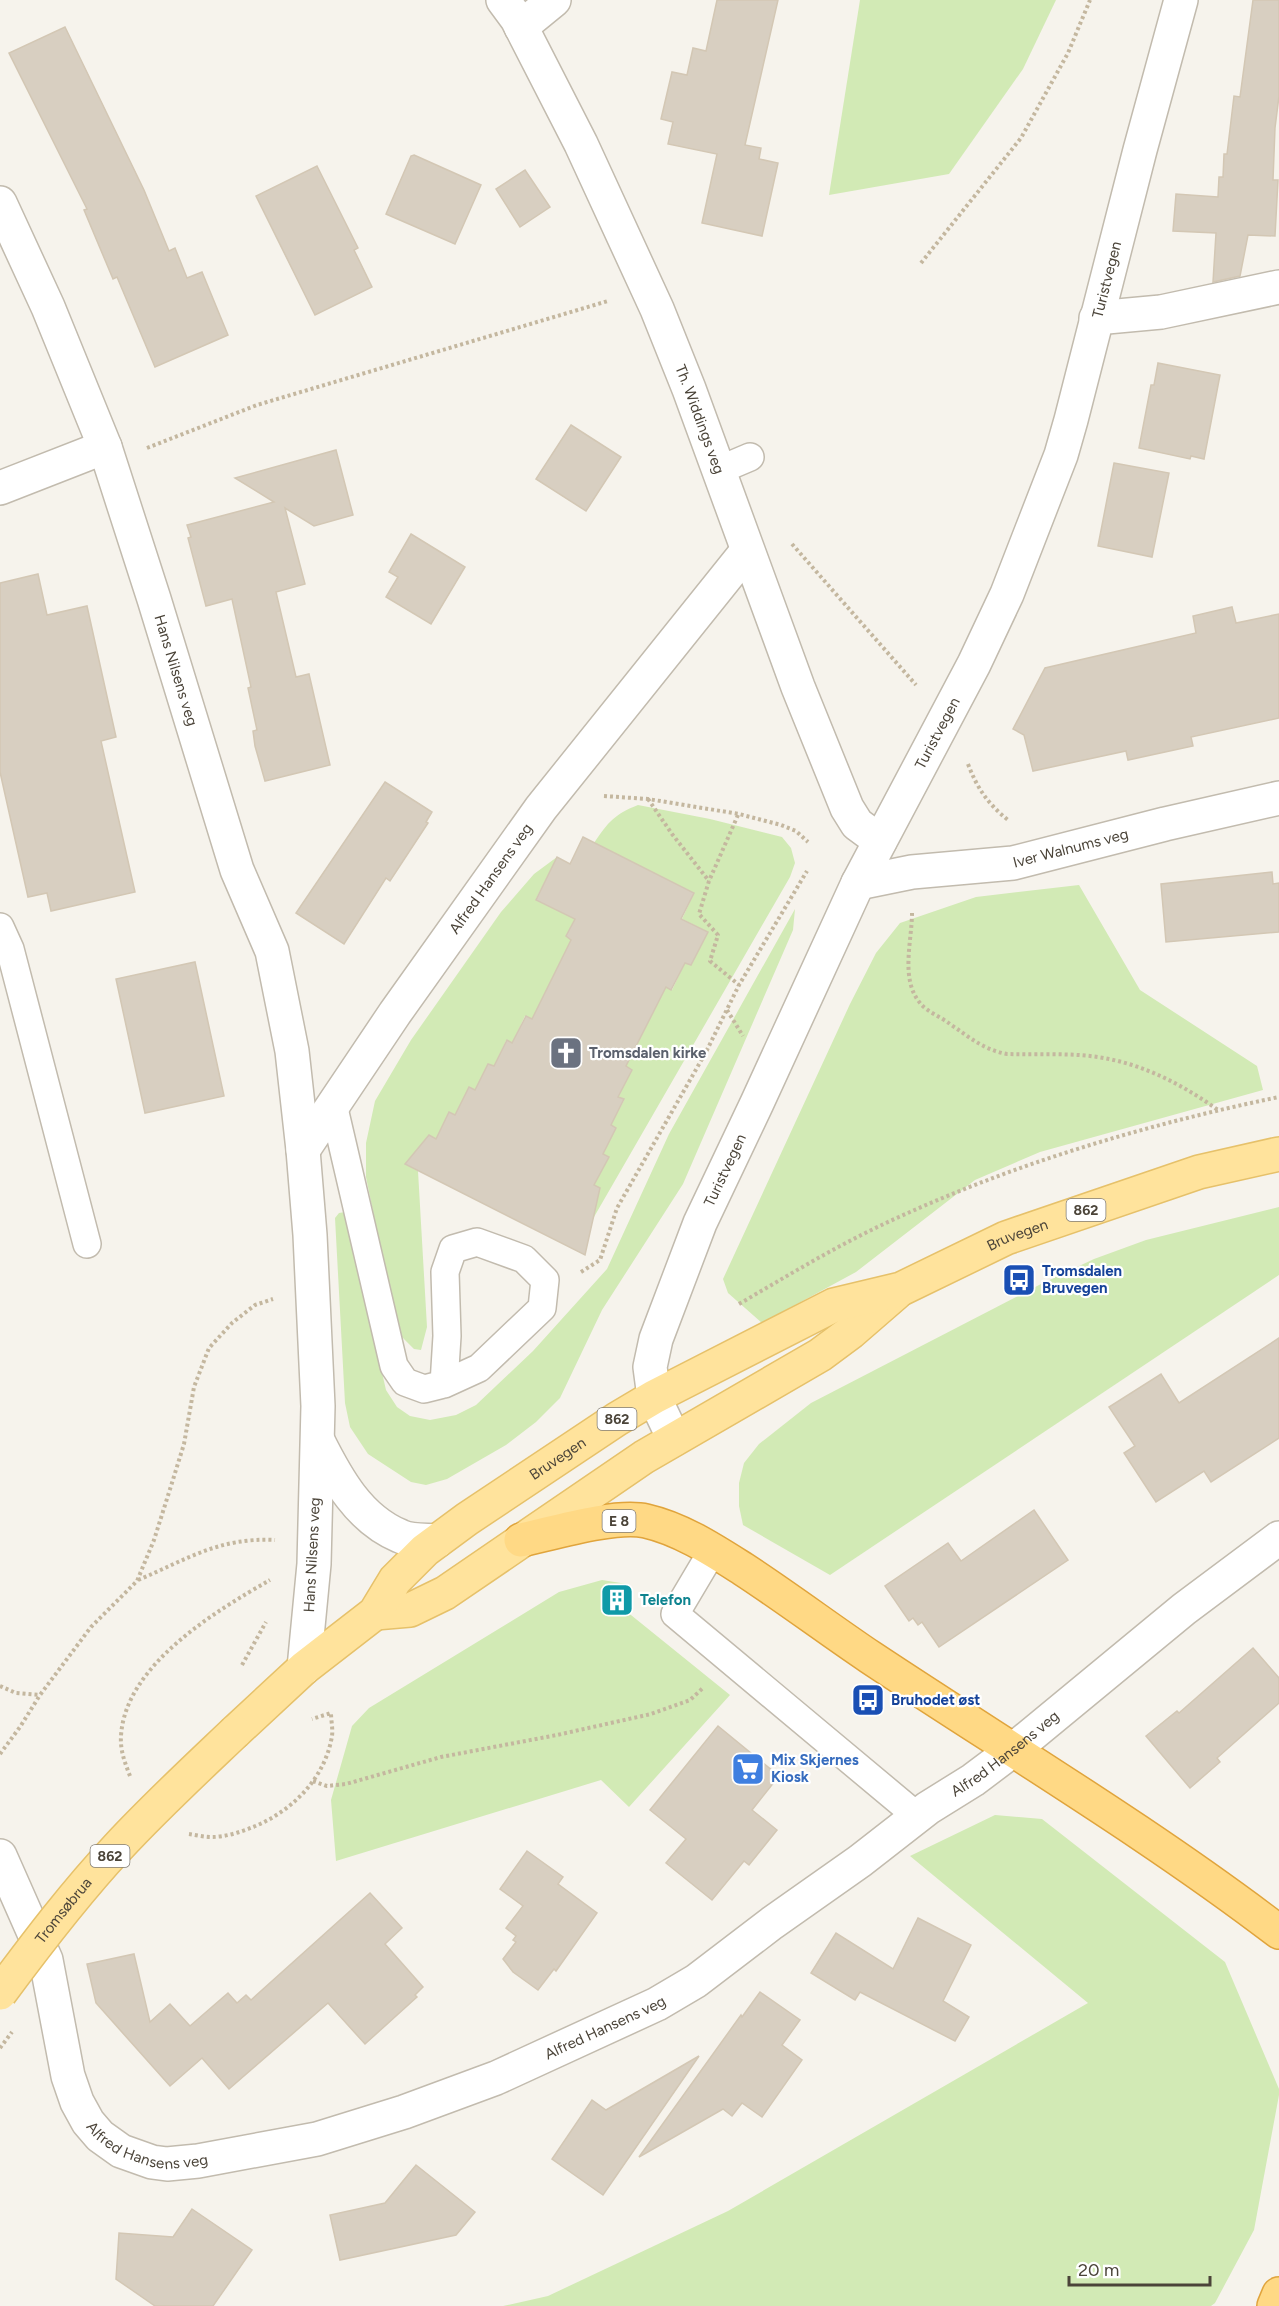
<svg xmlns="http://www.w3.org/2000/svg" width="1279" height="2306" font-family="Figtree,sans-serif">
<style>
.green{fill:#d2eab5}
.building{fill:#d8cfc1;stroke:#d3c7b4;stroke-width:1.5}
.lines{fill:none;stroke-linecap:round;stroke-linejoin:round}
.service-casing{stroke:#c2bbae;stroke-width:30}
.minor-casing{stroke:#c2bbae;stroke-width:36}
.tertiary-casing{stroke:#c2bbae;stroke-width:36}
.primary-casing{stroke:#e6c16a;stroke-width:36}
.trunk-casing{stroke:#e0a43c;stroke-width:36}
.path{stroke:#c4b79f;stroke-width:4;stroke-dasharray:3 3;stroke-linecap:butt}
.service{stroke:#fff;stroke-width:27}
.minor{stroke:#fff;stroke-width:33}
.tertiary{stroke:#fff;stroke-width:33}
.primary{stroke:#ffe39c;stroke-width:33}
.trunk{stroke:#ffd985;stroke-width:33}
.primary-bridge-casing{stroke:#e6c16a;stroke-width:36;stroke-linecap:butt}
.path-bridge{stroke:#c4b79f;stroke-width:4;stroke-dasharray:3 3;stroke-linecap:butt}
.primary-bridge{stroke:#ffe39c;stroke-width:33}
.labels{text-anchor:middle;stroke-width:4.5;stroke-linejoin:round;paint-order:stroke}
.shield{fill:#fff;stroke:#817c74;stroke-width:1.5}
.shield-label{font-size:14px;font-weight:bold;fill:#4b4439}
.street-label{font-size:15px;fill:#4b4439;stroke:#fff}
.worship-label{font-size:15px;font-weight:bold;fill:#5b616d;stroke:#fff;text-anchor:start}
.transit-label{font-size:15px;font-weight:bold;fill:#164399;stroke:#fff;text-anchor:start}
.culture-label{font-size:15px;font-weight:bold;fill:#0d838f;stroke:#fff;text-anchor:start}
.shop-label{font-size:15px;font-weight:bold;fill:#366cbe;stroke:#fff;text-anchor:start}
</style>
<rect width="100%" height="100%" fill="#f6f3ec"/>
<g class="green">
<polygon points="860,0 1056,0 1023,69 949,174 829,195"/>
<path d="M 638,805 L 710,819 L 782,837 L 791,848 L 795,863 L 790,877 L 594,1217 L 587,1214 L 600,1188 L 594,1185 L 608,1157 L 603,1154 L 616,1128 L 611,1125 L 624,1100 L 618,1097 L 632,1070 L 626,1066 L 666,987 L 672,990 L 685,963 L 691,965 L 708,932 L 682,919 L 694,893 L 594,843 C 608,822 615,814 638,805 Z"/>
<polygon points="557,857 536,899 571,917 574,911 580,909 566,936 571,940 532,1019 525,1016 512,1043 506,1041 494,1066 488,1064 475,1090 469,1088 455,1115 449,1112 436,1139 429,1136 405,1164 418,1171 427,1327 421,1350 414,1349 401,1336 385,1271 366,1177 366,1143 375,1101 411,1040 501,912 534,874"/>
<polygon points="1079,885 1140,990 1257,1066 1263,1090 1040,1152 975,1180 856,1272 762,1323 728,1293 723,1279 850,1004 876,953 900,923 976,897"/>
<polygon points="795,909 793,930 683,1184 602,1310 560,1398 536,1422 506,1445 447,1479 426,1485 411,1482 368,1454 350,1427 345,1403 335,1218 339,1213 345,1212 386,1390 397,1407 410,1416 430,1420 456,1415 476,1405 533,1351 607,1269 669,1134"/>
<polygon points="1279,1207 1279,1275 830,1575 743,1525 739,1506 739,1483 744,1463 759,1444 811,1403 1041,1284 1094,1259 1146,1240"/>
<polygon points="602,1580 627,1584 626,1611 730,1695 629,1807 601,1780 336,1861 331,1800 352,1726 369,1708 559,1592"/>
<polygon points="995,1815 1042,1819 1225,1962 1279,2089 1279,2095 1254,2230 1215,2303 1211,2306 503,2306 548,2296 728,2211 1088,2003 910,1856"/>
</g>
<g class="building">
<polygon points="717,0 778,0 745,145 761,148 759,159 778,163 762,236 702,223 717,154 668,144 673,122 661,119 672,72 687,75 693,48 706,51"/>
<polygon points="1253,0 1279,0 1279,96 1275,128 1273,180 1278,180 1275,236 1248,235 1240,276 1213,282 1216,233 1173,231 1176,194 1218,197 1219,177 1223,177 1224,154 1227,154 1234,96 1240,97"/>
<polygon points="65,27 144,190 169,251 175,248 187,278 202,272 228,335 155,367 117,277 113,279 84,210 87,209 9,53"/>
<polygon points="414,155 481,185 455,244 386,214 411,156"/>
<polygon points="317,166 358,248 354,250 372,287 315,315 256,196"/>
<polygon points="525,170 550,207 520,227 496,189"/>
<polygon points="1158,363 1220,375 1204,459 1191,456 1190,459 1139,448 1151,385 1154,385"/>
<polygon points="571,425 621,457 586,511 536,479"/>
<polygon points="336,450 353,515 314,526 285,508 305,584 276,592 296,677 309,674 330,765 265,781 255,746 253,731 257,730 248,688 251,687 232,599 206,606 188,538 191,537 187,525 274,502 235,478"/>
<polygon points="1114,463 1169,473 1152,557 1098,546"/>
<polygon points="411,534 465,567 431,624 386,597 398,577 389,572"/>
<polygon points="38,574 47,615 87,606 116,737 101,741 135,892 51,911 47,893 28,897 0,772 0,583"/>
<polygon points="1232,607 1236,623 1279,614 1279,718 1191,737 1193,746 1128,760 1126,751 1033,771 1024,735 1013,729 1045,668 1196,633 1193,616"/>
<polygon points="385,782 432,812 426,822 428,823 390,881 386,878 344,944 296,913"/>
<polygon points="583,837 694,893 681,919 708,932 691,965 685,963 671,990 666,987 626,1066 632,1070 618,1097 624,1099 611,1125 616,1128 603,1154 609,1157 594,1185 600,1188 585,1255 405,1164 429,1135 436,1139 449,1112 455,1115 469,1087 475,1090 488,1064 494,1066 507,1040 512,1043 526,1016 532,1019 571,940 566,936 575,919 536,900 557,857 570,864"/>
<polygon points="1272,872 1273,884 1279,883 1279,932 1166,942 1161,884"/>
<polygon points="195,962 224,1096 145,1113 116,979"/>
<polygon points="1279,1338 1279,1438 1211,1482 1204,1471 1156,1502 1124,1453 1135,1446 1109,1407 1161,1374 1179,1403"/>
<polygon points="1034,1510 1068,1560 939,1647 922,1622 918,1625 913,1618 909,1621 885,1586 948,1543 961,1561"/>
<polygon points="1253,1648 1279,1678 1279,1703 1217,1758 1220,1762 1190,1788 1146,1736 1177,1711 1179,1713"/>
<polygon points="718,1726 779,1776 752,1810 777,1830 749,1865 744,1861 712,1900 666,1863 686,1839 650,1810"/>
<polygon points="527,1851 563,1877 558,1884 597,1913 556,1971 554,1969 538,1990 513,1972 503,1959 516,1942 513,1940 516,1936 506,1928 523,1906 500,1889"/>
<polygon points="370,1893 402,1928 385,1944 423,1987 415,1995 417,1997 365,2044 328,2003 229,2089 202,2058 170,2086 96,2003 87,1964 134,1954 150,2022 170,2004 190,2026 228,1993 237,2003 246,1995 251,2000"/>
<polygon points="918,1918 971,1945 943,2001 969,2017 955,2041 860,1992 855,2000 811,1973 836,1933 893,1969"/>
<polygon points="760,1992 800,2020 782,2045 802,2060 762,2117 742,2103 732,2116 723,2109 639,2157 741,2015 742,2017"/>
<polygon points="699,2056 603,2195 552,2159 592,2100 606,2110"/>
<polygon points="416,2165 475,2212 456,2235 340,2260 330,2215 385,2203"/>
<polygon points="192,2209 252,2250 213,2306 155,2306 116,2279 119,2233 173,2237"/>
</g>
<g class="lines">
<g class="service-casing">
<g id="service">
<polyline points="717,471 750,457"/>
<polyline points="0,927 10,949 87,1244"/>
<polyline points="333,1104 394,1366 405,1382 424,1389 444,1384 479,1368 542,1308 545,1280 524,1259 477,1242 453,1249 445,1272 447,1336 444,1384"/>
<polyline points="713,1550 675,1614 918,1817"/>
</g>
</g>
<g class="minor-casing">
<g id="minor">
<polyline points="521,27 554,0"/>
<path id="s1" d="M 0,203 L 48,307 L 105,447 L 154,599 L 237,870 L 272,951 L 292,1051 L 303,1150 L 310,1235 L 318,1406 L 314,1564 L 304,1668"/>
<polyline points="1096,318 1161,312 1279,287"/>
<polyline points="0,488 105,447"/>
<path id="s2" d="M 858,883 L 912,872 L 1013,863 L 1165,824 L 1279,798"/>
<path id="s3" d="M 303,1150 L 395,1013 L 541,808 L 747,551"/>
<path d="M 318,1441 C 337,1479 359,1519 400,1536 C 410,1541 426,1540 437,1541"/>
<path id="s4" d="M 0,1856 L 46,1960 L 68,2076 L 77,2102 L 88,2122 L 100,2136 L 121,2151 L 152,2162 L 167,2164 L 198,2161 L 317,2139 L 404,2112 L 496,2078 L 657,2004 L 696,1981 L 772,1923 L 860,1861 L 928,1808 L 973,1780 L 1013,1750 L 1184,1609 L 1279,1538"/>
</g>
</g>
<g class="tertiary-casing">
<g id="tertiary">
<path id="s5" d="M 503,0 L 517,19 L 581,144 L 657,309 L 689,389 L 798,687 L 847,808 L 857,824 L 880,841"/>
<path id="s6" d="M 674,1439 L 654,1397 L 650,1367 L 656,1339 L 700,1223 L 757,1103 L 858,883 L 974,664 L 1007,594 L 1061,455 L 1071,420 L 1140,150 L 1181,0"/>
</g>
</g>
<g class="primary-casing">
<g id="primary">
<polyline points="375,1613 410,1610 445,1593 644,1457 820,1355 851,1332 896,1293"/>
<path id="s7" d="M 235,1732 L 304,1668 L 375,1613 L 395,1580 L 425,1550 L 467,1519 L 617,1419 L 654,1397 L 834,1305 L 901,1289 L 1006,1238 L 1199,1172 L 1279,1154"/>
</g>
</g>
<g class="trunk-casing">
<g id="trunk">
<path d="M 521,1540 C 553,1533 616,1514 646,1521 C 681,1529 713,1550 743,1569 C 786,1597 827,1628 870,1657 C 1007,1748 1148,1832 1279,1932"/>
<polyline points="1274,2306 1279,2294"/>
</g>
</g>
<g class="path">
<polyline points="921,263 1021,138 1068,53 1090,0"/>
<polyline points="147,448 257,405 608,301"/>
<polyline points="792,544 916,685"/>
<path d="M 968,764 C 977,788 988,804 1008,820"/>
<polyline points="604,796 648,799 739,814 781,825 796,831 808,842"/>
<polyline points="648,799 672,834 709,881"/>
<polyline points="738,815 709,881 699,914 718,935 710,961 739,985"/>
<path d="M 912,913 C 912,941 900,979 920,1003 C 927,1012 941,1017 950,1024 C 969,1037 984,1050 1007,1054 C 1040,1055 1076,1052 1109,1059 C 1149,1067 1186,1087 1218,1110"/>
<polyline points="727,1010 743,1036"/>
<polyline points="581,1272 600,1260 617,1208 706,1052 739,985 807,871"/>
<path d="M 739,1304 C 792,1273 843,1242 899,1217 C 1019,1162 1149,1124 1279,1097"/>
<path d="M 138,1580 C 186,1560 219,1537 275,1540"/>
<polyline points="242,1665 266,1622"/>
<polyline points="0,1686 16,1693 40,1695"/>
<polyline points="0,1754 20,1727 40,1695 91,1627 137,1581 154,1540 171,1486 184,1444 194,1387 209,1348 232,1323 255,1305 273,1299"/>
<path d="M 130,1776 C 125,1763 120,1750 121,1736 C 125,1665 216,1611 270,1580"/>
<polyline points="313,1781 327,1786 346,1784 441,1757 557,1735 651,1714 690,1700 704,1687"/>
<path d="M 189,1834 C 196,1835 204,1837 212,1837 C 225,1837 241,1832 253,1827 C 291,1812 325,1779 332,1736 C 333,1729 331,1720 331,1713 L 312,1719"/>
</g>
<use href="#service" class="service"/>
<use href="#minor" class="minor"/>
<use href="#tertiary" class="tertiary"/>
<use href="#primary" class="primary"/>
<use href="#trunk" class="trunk"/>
<g class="primary-bridge-casing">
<g id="primary-bridge">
<path id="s8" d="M 0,1993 C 37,1943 75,1893 118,1847 C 155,1807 195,1770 235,1732"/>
</g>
</g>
<polyline class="path-bridge" points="0,2048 12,2032"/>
<use href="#primary-bridge" class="primary-bridge"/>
</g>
<defs>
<g id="church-square" transform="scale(1.725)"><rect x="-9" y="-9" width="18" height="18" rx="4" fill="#6b7280" stroke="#fff"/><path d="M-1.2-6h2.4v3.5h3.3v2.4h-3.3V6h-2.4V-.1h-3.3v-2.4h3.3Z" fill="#fff"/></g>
<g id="bus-square" transform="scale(1.725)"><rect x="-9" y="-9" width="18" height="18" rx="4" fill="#1a4fb4" stroke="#fff"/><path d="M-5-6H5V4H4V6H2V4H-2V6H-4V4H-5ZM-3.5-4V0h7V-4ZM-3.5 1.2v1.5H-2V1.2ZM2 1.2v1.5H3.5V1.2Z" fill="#fff"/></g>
<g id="building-square" transform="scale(1.725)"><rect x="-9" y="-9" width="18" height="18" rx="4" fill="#0f9aa8" stroke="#fff"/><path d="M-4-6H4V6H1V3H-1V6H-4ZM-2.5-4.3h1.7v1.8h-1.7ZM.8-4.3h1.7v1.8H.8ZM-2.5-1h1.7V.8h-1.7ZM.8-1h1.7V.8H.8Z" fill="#fff"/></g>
<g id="supermarket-square" transform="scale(1.725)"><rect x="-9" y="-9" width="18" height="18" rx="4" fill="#3f7fe0" stroke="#fff"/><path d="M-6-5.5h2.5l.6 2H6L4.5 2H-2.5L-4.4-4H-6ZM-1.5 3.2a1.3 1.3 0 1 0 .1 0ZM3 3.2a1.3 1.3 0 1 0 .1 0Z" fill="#fff"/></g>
</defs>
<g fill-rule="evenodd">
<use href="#church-square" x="566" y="1053"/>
<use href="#bus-square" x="1019" y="1280"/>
<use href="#building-square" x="617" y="1600"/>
<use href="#bus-square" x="868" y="1700"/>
<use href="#supermarket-square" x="748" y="1769"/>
</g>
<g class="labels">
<g class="shield">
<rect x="1066.5" y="1199" width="39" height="22" rx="4.5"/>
<rect x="597.5" y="1408" width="39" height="22" rx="4.5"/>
<rect x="602.5" y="1510" width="33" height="22" rx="4.5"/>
<rect x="90.5" y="1845" width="39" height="22" rx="4.5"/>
</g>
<g class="shield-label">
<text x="1086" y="1215">862</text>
<text x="617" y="1424">862</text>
<text x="619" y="1526">E 8</text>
<text x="110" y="1861">862</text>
</g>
<g class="street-label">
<text dy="5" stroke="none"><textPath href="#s6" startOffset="1260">Turistvegen</textPath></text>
<text dy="5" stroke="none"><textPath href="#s5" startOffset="464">Th. Widdings veg</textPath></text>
<text dy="5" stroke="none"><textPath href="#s1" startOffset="500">Hans Nilsens veg</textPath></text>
<text dy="5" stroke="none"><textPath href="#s6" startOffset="774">Turistvegen</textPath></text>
<text dy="5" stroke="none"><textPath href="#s2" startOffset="216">Iver Walnums veg</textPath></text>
<text dy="5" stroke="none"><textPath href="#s3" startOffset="330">Alfred Hansens veg</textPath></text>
<text dy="5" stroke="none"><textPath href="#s6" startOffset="288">Turistvegen</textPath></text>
<text dy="5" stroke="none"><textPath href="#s7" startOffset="940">Bruvegen</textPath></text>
<text dy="5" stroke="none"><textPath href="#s7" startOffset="426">Bruvegen</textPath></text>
<text transform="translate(312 1555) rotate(-87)" y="5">Hans Nilsens veg</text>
<text dy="5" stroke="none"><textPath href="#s4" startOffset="1322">Alfred Hansens veg</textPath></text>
<text dy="5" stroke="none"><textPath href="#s8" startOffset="104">Tromsøbrua</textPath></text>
<text dy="5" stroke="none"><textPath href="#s4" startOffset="836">Alfred Hansens veg</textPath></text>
<text dy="5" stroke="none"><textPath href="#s4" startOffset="350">Alfred Hansens veg</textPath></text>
</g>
<g class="worship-label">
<text x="589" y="1058">Tromsdalen kirke</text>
</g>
<g class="transit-label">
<text x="1042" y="1276">Tromsdalen<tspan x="1042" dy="17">Bruvegen</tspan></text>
<text x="891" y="1705">Bruhodet øst</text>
</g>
<g class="culture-label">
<text x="640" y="1605">Telefon</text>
</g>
<g class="shop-label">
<text x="771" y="1765">Mix Skjernes<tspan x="771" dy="17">Kiosk</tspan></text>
</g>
</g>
<path d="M1069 2276v9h141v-9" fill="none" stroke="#4b4439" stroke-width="3"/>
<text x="1078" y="2276" font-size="18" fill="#4b4439" stroke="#ffffff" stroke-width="4.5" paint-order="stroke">20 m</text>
</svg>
